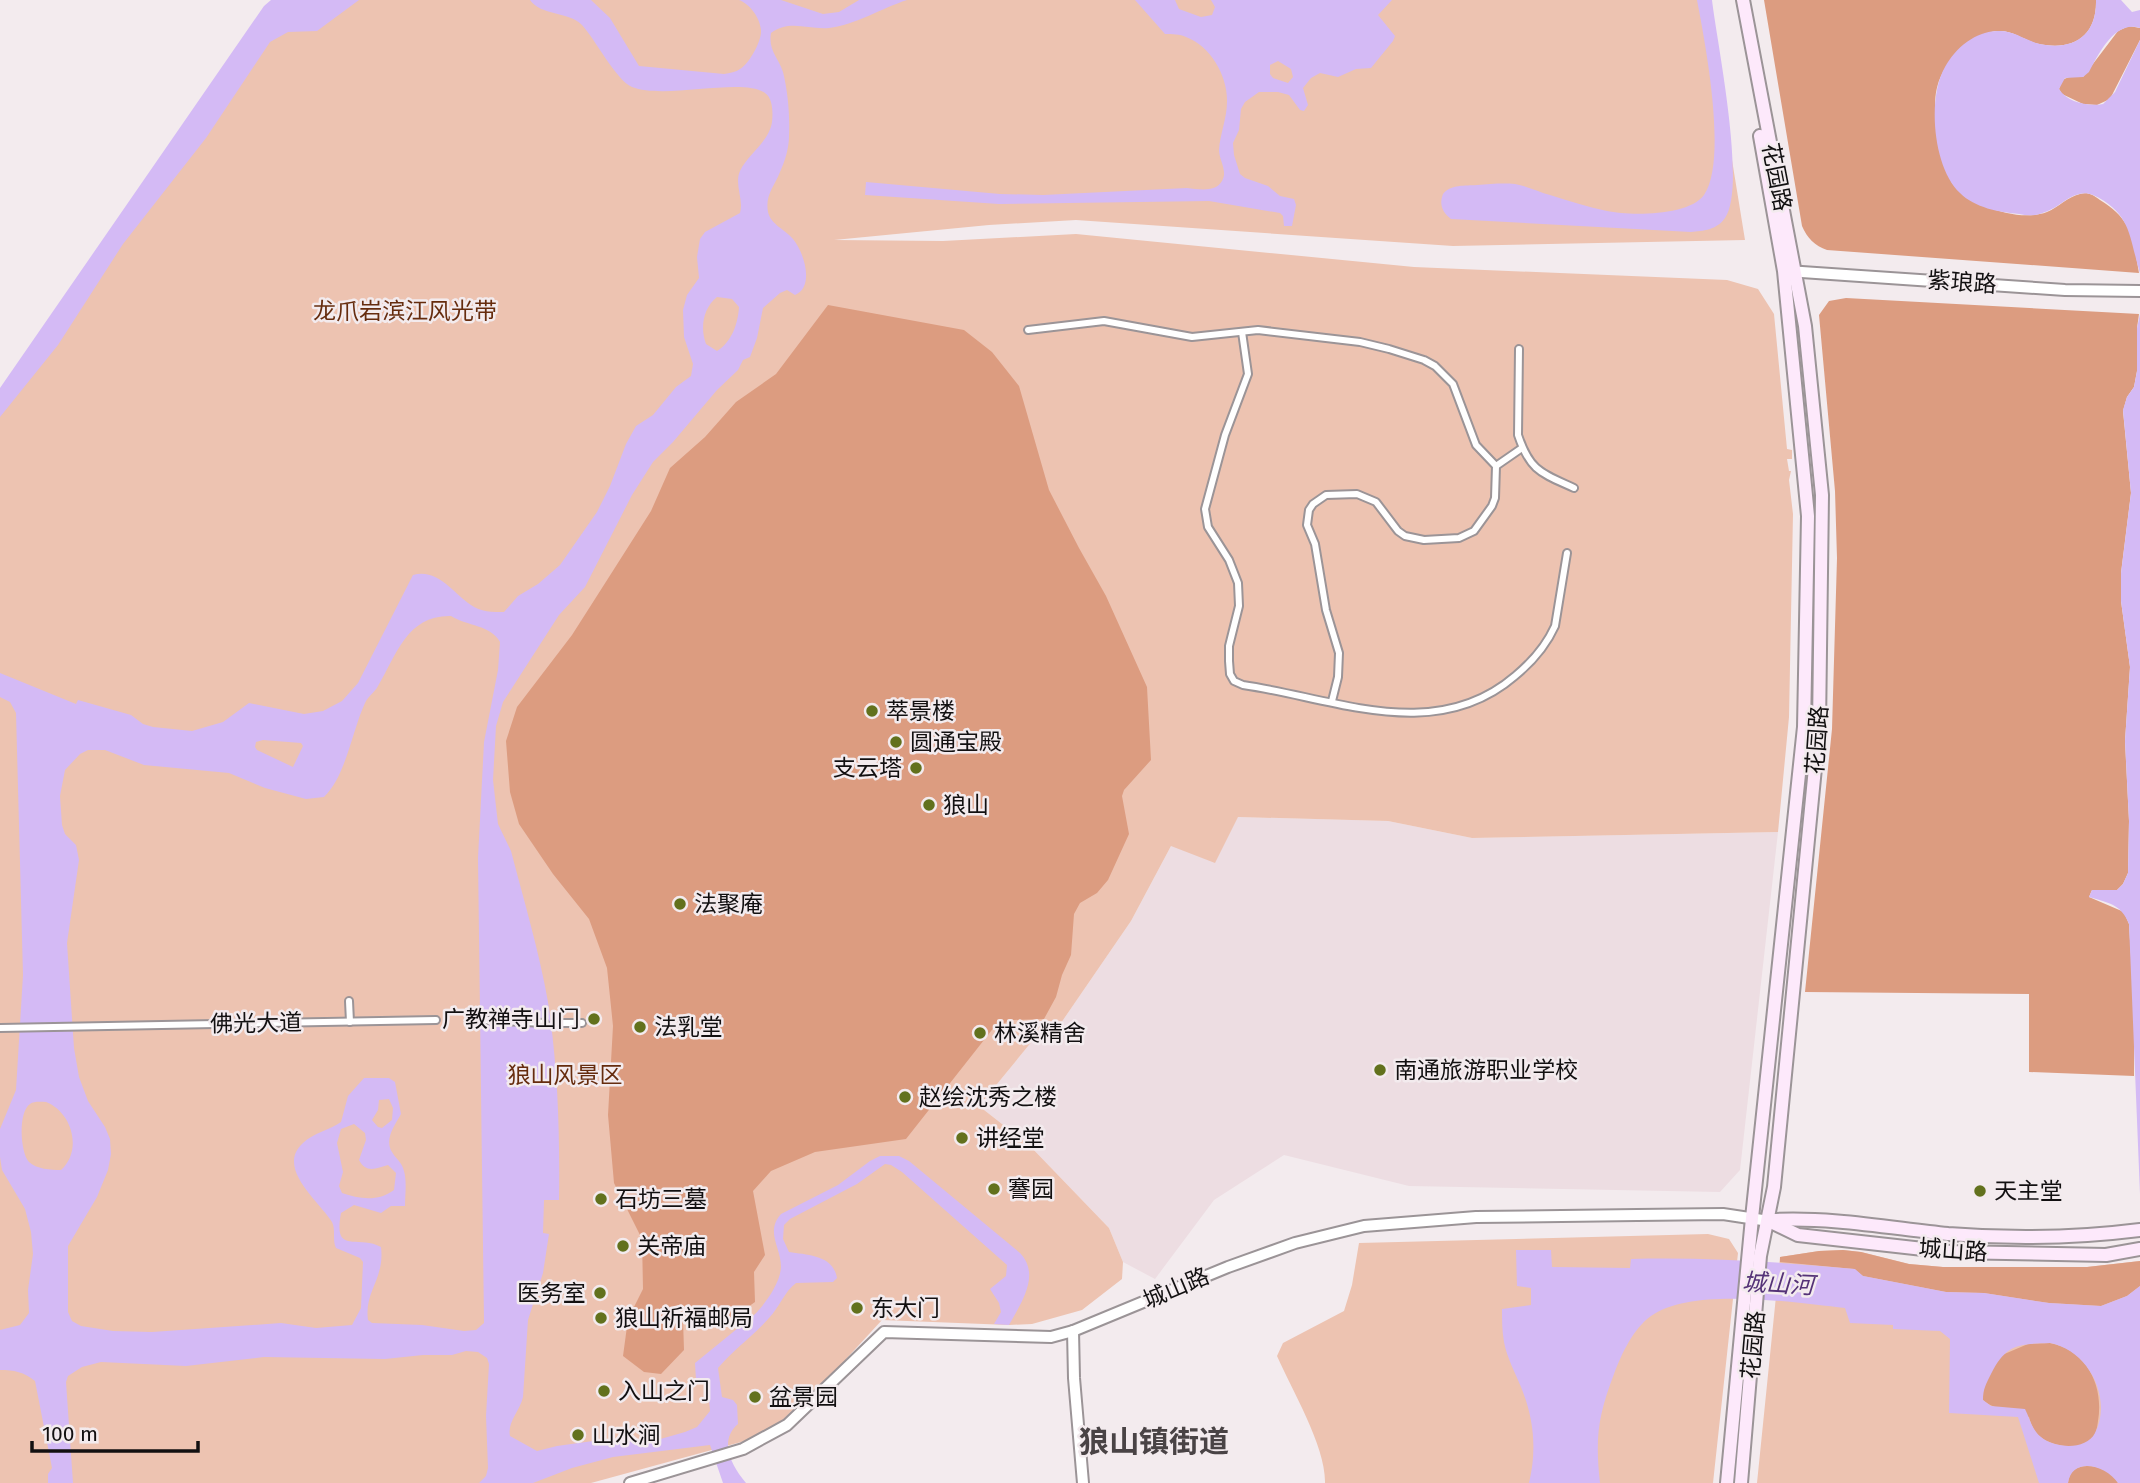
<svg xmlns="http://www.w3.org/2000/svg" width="2140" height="1483" font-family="'Fira Sans','Noto Sans SC',sans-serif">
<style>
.built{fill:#eddde2}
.green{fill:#edc3b1}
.forest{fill:#dc9c80}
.water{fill:#d4baf5;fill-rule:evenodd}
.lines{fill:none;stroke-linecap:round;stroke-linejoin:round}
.pedestrian-casing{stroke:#9b9497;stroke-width:10}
.tertiary-casing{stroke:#9b9497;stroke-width:14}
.secondary-casing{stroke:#9b9497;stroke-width:16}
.pedestrian{stroke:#fff;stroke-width:6}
.tertiary{stroke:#fff;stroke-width:10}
.secondary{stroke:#fde9fb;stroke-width:12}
.poi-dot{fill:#62711d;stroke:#f3ebee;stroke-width:2.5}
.labels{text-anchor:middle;stroke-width:5;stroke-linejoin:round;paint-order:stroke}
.street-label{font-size:23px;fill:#121011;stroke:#f3ebee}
.park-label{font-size:23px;fill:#662c0e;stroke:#f3ebee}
.poi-label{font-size:23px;fill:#121011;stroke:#f3ebee;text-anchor:start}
.water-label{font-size:24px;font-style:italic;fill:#543277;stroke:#f3ebee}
.district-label{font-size:30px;font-weight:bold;fill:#494345;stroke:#f3ebee}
</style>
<rect width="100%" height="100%" fill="#f3ebee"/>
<polygon class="built" points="1238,817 1388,821 1472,838 1778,832 1740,1170 1720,1192 1409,1186 1284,1155 1214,1200 1155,1279 1123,1262 1109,1228 1030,1146 979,1106 1038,1034 1061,1023 1131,921 1171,846"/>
<g class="green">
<polygon points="275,0 1706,0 1745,240 1453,246 1076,220 989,225 834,240 943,241 1076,234 1414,267 1727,280 1758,289 1774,314 1787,449 1792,450 1792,459 1787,459 1789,471 1791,471 1789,480 1793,514 1789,717 1778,832 1472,838 1388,821 1238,817 1215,863 1171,846 1131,921 1061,1023 1038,1034 979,1106 1030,1146 1109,1228 1123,1262 1122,1279 1082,1310 1032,1324 1009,1325 882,1320 846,1359 844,1365 817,1391 802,1400 781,1422 752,1439 591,1483 0,1483 0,408"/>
<path d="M 1708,1234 L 1729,1239 L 1738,1253 L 1713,1483 L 1325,1483 C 1326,1447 1292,1390 1277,1356 L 1283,1343 L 1344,1311 L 1352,1285 L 1359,1243 Z"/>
<polygon points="1843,1250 1861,1252 1909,1264 1943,1267 2087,1267 2140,1261 2140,1483 1757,1483 1780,1257 1819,1251"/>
</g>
<g class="forest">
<path d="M 1764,0 L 2096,0 C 2097,39 2070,52 2035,43 C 2023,39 2012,31 2000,31 C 1984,31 1973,39 1963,50 C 1956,57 1946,65 1942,74 C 1925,107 1944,149 1952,183 C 1969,205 2019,223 2047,212 C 2059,207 2067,197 2080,194 C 2088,192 2093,195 2100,200 C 2132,219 2133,239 2139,273 L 1827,250 C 1815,246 1807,238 1802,226 Z"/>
<polygon points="2129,26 2140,28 2140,40 2110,99 2097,105 2083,104 2062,94 2059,89 2062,80 2069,77 2083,77 2118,31"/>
<polygon points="1846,298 2139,314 2137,328 2137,371 2134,387 2127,397 2123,411 2131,493 2121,573 2121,601 2130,667 2125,741 2129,821 2128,873 2123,884 2117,890 2092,890 2089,897 2124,912 2129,924 2134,1007 2134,1076 2029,1072 2029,994 1805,992 1832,729 1837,558 1835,491 1819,315 1829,301"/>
<path d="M 828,305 L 964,330 L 992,352 L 1019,386 L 1049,490 L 1079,548 L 1106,596 L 1147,687 L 1151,760 L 1124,790 L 1122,796 L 1129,834 L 1108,880 L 1097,893 L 1080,903 L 1074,914 L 1071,955 L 1062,975 L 1056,997 L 1044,1019 L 1014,1020 L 995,1026 L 906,1139 L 815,1152 L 771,1171 L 753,1191 L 765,1255 L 754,1272 L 755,1302 C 727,1323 718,1324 683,1319 L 684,1350 L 661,1374 L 644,1372 L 623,1356 L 628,1319 L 643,1289 L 642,1239 L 614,1183 L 608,1115 L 613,1026 L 607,968 L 589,919 L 553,874 L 519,824 L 510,792 L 506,741 L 517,707 L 572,635 L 609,577 L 651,511 L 670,468 L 705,437 L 736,402 L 776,374 Z"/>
<polygon points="1843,1250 1861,1252 1909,1264 1943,1267 2087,1267 2140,1261 2140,1286 2127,1296 2101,1306 2049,1303 1984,1293 1946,1292 1863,1276 1854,1269 1780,1262 1780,1257 1819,1251"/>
<path d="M 2050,1343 C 2087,1350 2104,1386 2098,1421 C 2097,1428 2096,1436 2090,1441 C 2078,1450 2054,1446 2043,1439 C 2035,1434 2031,1425 2029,1417 C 2017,1413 1990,1408 1983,1400 L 1983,1388 L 1996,1361 L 2002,1355 L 2028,1344 Z"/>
<path d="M 2087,1466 C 2099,1466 2112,1472 2118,1483 L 2068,1483 C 2070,1471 2074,1467 2087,1466 Z"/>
</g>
<g class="water">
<polygon points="271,0 359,0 317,31 288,32 270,42 206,138 123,244 58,345 0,417 0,388 264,6"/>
<path d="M 530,0 L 591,0 L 610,18 L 639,66 L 724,74 C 730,73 736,72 740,69 C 749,64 762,41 761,30 C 760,18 750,4 739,0 L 781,0 L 823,14 L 839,12 L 859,0 L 907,0 C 882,8 855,25 829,28 C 808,30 790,19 771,33 C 768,50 778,57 783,72 C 788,92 790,116 789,136 C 789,148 785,161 780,172 C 774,187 765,195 768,212 C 771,225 785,229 793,239 C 804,252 815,287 795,295 L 787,290 L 780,293 L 763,308 L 757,338 L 750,357 L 743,360 L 738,370 L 717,390 L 673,442 L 653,462 L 632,495 L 585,587 L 559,615 L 503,702 L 496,726 L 493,780 L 498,824 L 511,851 C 524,901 539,951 548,1002 C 558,1068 560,1134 559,1200 L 544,1200 L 543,1233 L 549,1234 L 543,1273 L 528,1320 L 523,1397 C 520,1411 507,1422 510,1436 L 537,1451 L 557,1446 L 600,1440 L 650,1442 L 685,1432 L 697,1427 L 710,1411 L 708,1387 L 704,1383 L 696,1380 L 695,1363 L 754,1315 C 765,1304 780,1284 781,1267 C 781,1247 765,1232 781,1214 L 838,1185 L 870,1161 L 880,1156 L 899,1156 L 909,1161 L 1020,1253 C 1041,1275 1021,1303 1009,1325 L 994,1324 L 1001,1312 L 999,1303 L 990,1289 L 1006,1276 L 1007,1265 L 902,1172 L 891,1165 L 885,1164 L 857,1184 L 790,1219 L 784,1225 L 783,1239 L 789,1252 C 808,1255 833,1255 837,1278 L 833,1282 L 796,1283 C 784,1292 779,1308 769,1318 C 753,1336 733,1350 718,1368 L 722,1397 L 733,1400 L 737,1405 L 738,1424 C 718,1441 732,1467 746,1483 L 723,1483 L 710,1445 L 613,1457 L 572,1468 L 533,1483 L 479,1483 L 486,1476 L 488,1468 L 486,1416 L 489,1364 L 487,1358 L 478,1352 L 466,1351 L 452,1355 L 423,1355 L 385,1359 L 264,1357 L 186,1366 L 101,1362 L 82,1367 L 68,1376 L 66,1382 L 73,1483 L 48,1483 L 48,1474 L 52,1468 L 35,1381 C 24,1372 14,1370 0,1370 L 0,1330 L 20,1325 L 29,1313 L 28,1290 L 33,1254 L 31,1232 L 25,1209 L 2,1170 L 0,1157 L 0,1129 L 16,1090 L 23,975 L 16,713 L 10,702 L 0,697 L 0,673 L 76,704 L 78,700 L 131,715 L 143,724 L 153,727 L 192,731 L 223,722 L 249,703 L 304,714 L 323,711 L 342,701 L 358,683 L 413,575 C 438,568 454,594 471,605 C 480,612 493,612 504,612 L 518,596 L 538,584 L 560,565 L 597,512 L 610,486 L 626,444 L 636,426 L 653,415 L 676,387 L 691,376 L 693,364 L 684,337 L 683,310 L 687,295 L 699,278 L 697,257 L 700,239 L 705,232 L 740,213 C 744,199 734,185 740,171 C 748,154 769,142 772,122 C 773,114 773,98 765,93 C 742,77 665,100 632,87 C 616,80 595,39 582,25 C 568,11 541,16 530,0 ZM 717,297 L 732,299 L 739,307 C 738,323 732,342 717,351 L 706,344 C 700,328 703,308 717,297 ZM 451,616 C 467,626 491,625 500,642 L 498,670 L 484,742 L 478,858 L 484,1323 L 476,1330 L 464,1331 L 422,1325 L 372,1323 L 368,1320 C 364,1291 385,1279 381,1247 C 357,1234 333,1256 341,1213 L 354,1205 L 381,1213 L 391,1206 L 405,1206 C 405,1195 407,1182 404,1171 C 402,1162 396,1159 392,1152 C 384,1139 395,1125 401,1114 L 395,1082 L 389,1078 L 364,1078 L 348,1096 L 341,1122 C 330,1130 313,1133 303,1143 C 275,1168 320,1202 332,1222 C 336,1230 332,1240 336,1248 L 360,1258 L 363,1262 L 361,1308 L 352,1325 L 316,1328 L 281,1323 L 152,1332 L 113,1331 L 81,1326 L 72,1321 L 68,1312 L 68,1246 L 97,1197 L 108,1170 L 111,1154 L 110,1139 L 105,1127 L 88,1101 L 79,1077 L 74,1048 L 67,943 L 79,860 L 76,845 L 65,834 L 62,825 L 60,796 L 65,770 L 80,754 L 88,750 L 105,750 L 144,765 L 229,773 L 265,788 L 306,799 L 324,797 C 346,776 352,731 365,703 C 368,696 375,692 378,686 C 397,654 407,615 451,616 ZM 263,740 L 301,743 L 303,746 L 293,767 L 257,750 L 255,747 L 256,742 ZM 389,1099 L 393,1108 L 392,1120 L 382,1128 L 378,1127 L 372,1120 L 378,1110 L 379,1100 ZM 46,1102 C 72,1112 83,1150 61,1170 C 51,1170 36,1169 29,1162 C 20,1152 18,1112 30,1104 C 34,1101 41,1102 46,1102 ZM 354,1124 L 365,1133 L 366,1140 L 359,1160 C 366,1174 377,1168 388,1165 L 396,1173 L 394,1190 C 378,1202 359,1199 342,1193 L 339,1186 L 343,1172 L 337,1143 L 341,1129 Z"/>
<path d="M 1135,0 L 1175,0 L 1179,9 L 1201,17 L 1212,15 L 1215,7 L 1211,0 L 1392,0 L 1378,15 L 1395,36 L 1393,41 L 1371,68 L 1356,69 L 1338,77 L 1320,73 L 1311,78 L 1303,88 L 1308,105 L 1304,111 L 1300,110 L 1289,95 L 1278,92 L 1259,92 L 1245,102 L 1241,109 L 1239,130 L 1233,143 L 1234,155 L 1240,174 L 1245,178 L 1268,186 L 1280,196 L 1294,199 L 1296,205 L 1292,226 L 1284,226 L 1283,216 L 1280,213 L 1209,201 L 999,204 L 865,195 L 866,182 L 1000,194 L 1043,195 L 1187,188 C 1198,189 1215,193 1222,181 C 1228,171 1219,160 1219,150 C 1220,134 1227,118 1227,102 C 1228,77 1211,46 1186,37 C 1180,34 1172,34 1165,34 ZM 1278,61 L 1291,69 L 1293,77 L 1288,83 L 1273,78 L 1270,74 L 1270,65 Z"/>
<path d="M 1697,0 L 1712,0 C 1717,43 1747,186 1725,218 C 1717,230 1703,231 1691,232 L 1451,219 C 1442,212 1439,204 1443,194 C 1451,184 1465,186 1477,185 C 1490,184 1503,183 1515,184 C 1527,186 1539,192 1550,195 C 1569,201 1588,207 1607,211 C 1630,216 1689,216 1704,195 C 1728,160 1705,42 1697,0 Z"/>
<path d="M 2096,0 L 2121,0 L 2132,12 L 2140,10 L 2140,28 C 2115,20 2099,53 2089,72 L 2083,77 L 2065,78 L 2059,89 C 2067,102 2088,107 2103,104 L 2115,92 L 2140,40 L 2140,273 C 2129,238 2132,213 2093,195 C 2075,187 2061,207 2045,212 C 2037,216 2028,216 2019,214 C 1999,212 1975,208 1960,193 C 1933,168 1927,98 1945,67 C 1956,47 1977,30 2000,31 C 2013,31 2024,39 2036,43 C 2070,52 2097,38 2096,0 Z"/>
<path d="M 2140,314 L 2140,1194 L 2129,924 C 2121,904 2109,903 2089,897 L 2092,890 L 2117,890 L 2123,884 L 2128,873 L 2129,821 L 2125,741 L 2130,667 L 2121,601 L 2121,573 L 2131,493 L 2123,410 L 2127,397 L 2134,387 L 2137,371 L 2137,328 Z"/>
<path d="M 1516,1250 L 1551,1250 L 1552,1267 L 1630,1268 L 1631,1259 C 1706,1257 1780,1262 1855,1269 L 1863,1276 L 1946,1292 L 1984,1293 L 2049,1303 L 2101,1306 L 2127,1296 L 2140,1286 L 2140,1483 L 2118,1483 C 2106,1465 2072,1456 2068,1483 L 2039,1483 L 2018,1417 L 1949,1413 L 1950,1339 L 1940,1331 L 1893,1329 L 1893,1325 L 1850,1323 L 1845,1308 C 1795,1303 1693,1286 1651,1316 C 1633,1329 1622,1353 1614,1374 C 1598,1416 1595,1438 1600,1483 L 1529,1483 C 1537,1450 1534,1419 1521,1387 C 1515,1372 1507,1358 1504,1342 C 1502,1331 1502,1320 1502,1309 L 1531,1305 L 1531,1288 L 1517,1286 ZM 2050,1343 C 2088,1350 2113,1398 2095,1433 C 2086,1451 2054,1448 2041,1437 C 2032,1430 2030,1419 2025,1409 L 1991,1406 L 1983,1400 C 1983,1389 1986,1384 1991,1374 C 2006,1344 2018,1344 2050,1343 Z"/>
</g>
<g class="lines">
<g class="pedestrian-casing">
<g id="pedestrian">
<polyline points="1028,330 1104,321 1192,337 1258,330 1360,342 1389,349 1424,360 1435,366 1453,384 1476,445 1496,466 1495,498 1492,506 1474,531 1459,538 1424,540 1405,536 1398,531 1376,502 1357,494 1326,495 1313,504 1309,510 1307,525 1315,544 1326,610 1339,653 1338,677 1332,701"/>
<path d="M 1242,332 L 1248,374 L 1225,435 L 1205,509 L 1208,527 L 1229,560 L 1238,583 L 1239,606 L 1229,646 L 1229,661 L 1230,674 L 1234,681 L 1243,685 C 1334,698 1435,745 1515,676 C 1532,662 1546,646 1555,626 L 1567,553"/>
<path d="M 1519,349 L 1518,435 C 1530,471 1541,473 1574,488"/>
<polyline points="1496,466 1522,448"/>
<polyline points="349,1001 350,1022"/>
<polyline points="483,1020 545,1023"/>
<polyline points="563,1023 582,1023"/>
<polyline points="0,1028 436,1020"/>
</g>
</g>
<g class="tertiary-casing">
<g id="tertiary">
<polyline points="1787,271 2065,290 2140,291"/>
<polyline points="1073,1331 1074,1378 1083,1483"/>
<polyline points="630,1483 743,1449 787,1425 884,1332 1051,1337 1073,1331 1228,1267 1295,1243 1364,1226 1476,1217 1637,1215 1723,1214 1769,1221"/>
</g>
</g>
<g class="secondary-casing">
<g id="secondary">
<path d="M 1773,1220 C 1831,1217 1890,1228 1948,1234 C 2011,1239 2077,1238 2140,1230"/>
<polyline points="1769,1221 1798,1235 1950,1252 2106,1255 2140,1249"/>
<polyline points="1727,1483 1752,1218 1804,727 1808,516 1784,271 1760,136"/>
<polyline points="1741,1483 1760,1256 1774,1187 1819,727 1822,495 1805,326 1743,0"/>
</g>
</g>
<use href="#pedestrian" class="pedestrian"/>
<use href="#tertiary" class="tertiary"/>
<use href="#secondary" class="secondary"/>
</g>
<g class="poi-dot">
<circle cx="872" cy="711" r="7"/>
<circle cx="896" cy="742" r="7"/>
<circle cx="916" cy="768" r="7"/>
<circle cx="929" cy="805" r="7"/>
<circle cx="680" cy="904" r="7"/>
<circle cx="594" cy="1019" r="7"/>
<circle cx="640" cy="1027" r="7"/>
<circle cx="980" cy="1033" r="7"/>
<circle cx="1380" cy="1070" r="7"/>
<circle cx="905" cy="1097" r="7"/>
<circle cx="962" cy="1138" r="7"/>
<circle cx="994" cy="1189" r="7"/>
<circle cx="1980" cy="1191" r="7"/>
<circle cx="601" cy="1199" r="7"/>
<circle cx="623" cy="1246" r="7"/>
<circle cx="600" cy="1293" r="7"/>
<circle cx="857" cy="1308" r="7"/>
<circle cx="601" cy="1318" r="7"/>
<circle cx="604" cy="1391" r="7"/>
<circle cx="755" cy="1397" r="7"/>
<circle cx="578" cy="1435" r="7"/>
</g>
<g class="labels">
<g class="street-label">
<text transform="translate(1777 177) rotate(79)" y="8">花园路</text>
<text transform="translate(1962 282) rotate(4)" y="8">紫琅路</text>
<text transform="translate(1817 740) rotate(-86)" y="8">花园路</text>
<text transform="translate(256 1023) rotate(-1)" y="8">佛光大道</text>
<text transform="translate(1953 1250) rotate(4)" y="8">城山路</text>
<text transform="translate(1176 1288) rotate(-23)" y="8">城山路</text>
<text transform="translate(1753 1345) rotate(-85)" y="8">花园路</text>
</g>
<g class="park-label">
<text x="405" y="319">龙爪岩滨江风光带</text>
<text x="565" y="1083">狼山风景区</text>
</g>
<g class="poi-label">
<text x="886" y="719">萃景楼</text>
<text x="910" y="750">圆通宝殿</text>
<text x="902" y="776" text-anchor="end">支云塔</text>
<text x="943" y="813">狼山</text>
<text x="694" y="912">法聚庵</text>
<text x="580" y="1027" text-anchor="end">广教禅寺山门</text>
<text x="654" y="1035">法乳堂</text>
<text x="994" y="1041">林溪精舍</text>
<text x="1394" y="1078">南通旅游职业学校</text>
<text x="919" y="1105">赵绘沈秀之楼</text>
<text x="976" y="1146">讲经堂</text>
<text x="1008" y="1197">謇园</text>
<text x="1994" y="1199">天主堂</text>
<text x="615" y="1207">石坊三墓</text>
<text x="637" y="1254">关帝庙</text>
<text x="586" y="1301" text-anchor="end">医务室</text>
<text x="871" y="1316">东大门</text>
<text x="615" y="1326">狼山祈福邮局</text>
<text x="618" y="1399">入山之门</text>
<text x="769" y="1405">盆景园</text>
<text x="592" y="1443">山水涧</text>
</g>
<g class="water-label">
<text transform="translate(1778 1284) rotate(3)" y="8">城山河</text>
</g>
<g class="district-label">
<text x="1154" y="1452">狼山镇街道</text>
</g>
</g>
<path d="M32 1441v10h166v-10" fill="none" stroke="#121011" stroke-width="3.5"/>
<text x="42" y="1441" font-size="21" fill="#121011" stroke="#f3ebee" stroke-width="5" paint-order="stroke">100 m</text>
</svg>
